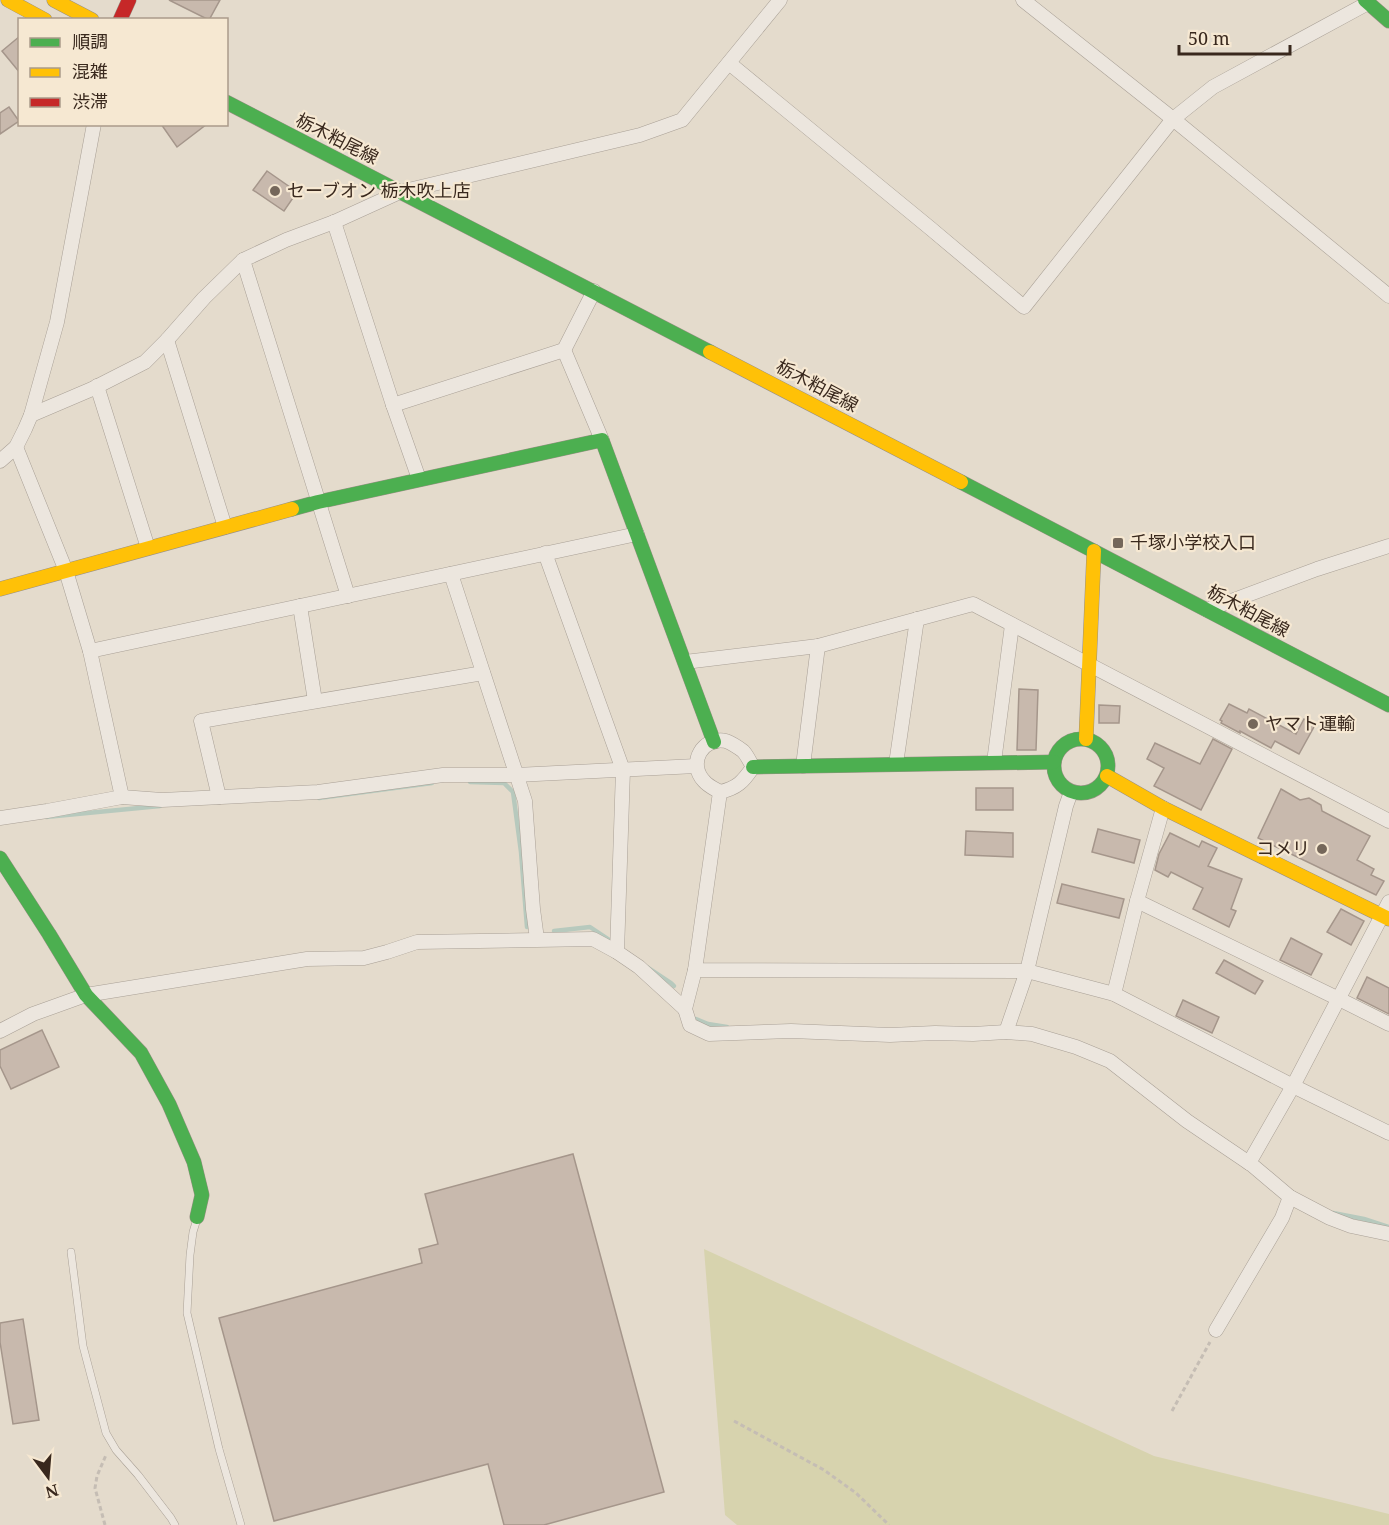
<svg xmlns="http://www.w3.org/2000/svg" width="1389" height="1525" font-family="'Noto Serif','Noto Sans JP',serif">
<style>
.green{fill:#d7d3ae}
.lines{fill:none;stroke-linecap:round;stroke-linejoin:round}
.stream{stroke:#b7c9bd;stroke-width:4.5}
.building{fill:#c8b9ad;stroke:#a5968b;stroke-width:1.5}
.lane-casing{stroke:#a9a096;stroke-width:8}
.street-casing{stroke:#a9a096;stroke-width:15}
.fast-casing{stroke:#999085;stroke-width:15}
.slow-casing{stroke:#999085;stroke-width:15}
.jam-casing{stroke:#999085;stroke-width:15}
.path{stroke:#c5bdb4;stroke-width:3;stroke-dasharray:4.5 3;stroke-linecap:butt}
.lane{stroke:#ece6de;stroke-width:7}
.street{stroke:#ece6de;stroke-width:14}
.fast{stroke:#4caf50;stroke-width:14}
.slow{stroke:#ffc107;stroke-width:14}
.jam{stroke:#c62828;stroke-width:14}
.poi-dot{fill:#75675a;stroke:#f6e8d2;stroke-width:2}
.labels{text-anchor:middle;stroke-width:4.5;stroke-linejoin:round;paint-order:stroke}
.street-label{font-size:18px;fill:#39281d;stroke:#f6e8d2}
.poi-label{font-size:18px;fill:#39281d;stroke:#f6e8d2;text-anchor:start}
</style>
<rect width="100%" height="100%" fill="#e4dbcc"/>
<polygon class="green" points="704,1249 1154,1456 1389,1514 1389,1525 737,1525 725,1515"/>
<g class="lines">
<g class="stream">
<polyline points="470,782 504,783 513,792 521,852 527,927 529,927"/>
<polyline points="319,798 432,783"/>
<polyline points="46,817 160,806"/>
<polyline points="554,931 590,927 611,941"/>
<polyline points="647,967 671,983 674,986"/>
<polyline points="696,1019 708,1024 727,1027"/>
<polyline points="1333,1213 1364,1219 1389,1227"/>
</g>
</g>
<g class="building">
<polygon points="169,0 220,0 209,20"/>
<polygon points="20,36 20,73 2,51"/>
<polygon points="9,107 19,121 0,134 0,113"/>
<polygon points="161,124 207,124 177,147"/>
<polygon points="267,171 297,192 284,211 253,190"/>
<polygon points="1019,689 1038,690 1036,750 1017,750"/>
<polygon points="1229,704 1247,713 1249,709 1296,734 1304,719 1315,725 1299,754 1275,741 1271,748 1240,731 1240,733 1221,723 1222,721 1220,720"/>
<polygon points="1099,705 1120,706 1119,723 1099,723"/>
<polygon points="1213,739 1232,749 1201,810 1154,786 1164,768 1147,759 1155,743 1200,764"/>
<rect x="976" y="788" width="37" height="22"/>
<polygon points="1281,789 1300,800 1309,798 1321,805 1322,811 1370,836 1357,860 1374,869 1371,875 1384,881 1376,895 1258,838"/>
<polygon points="1098,829 1140,840 1134,863 1092,852"/>
<polygon points="966,831 1013,833 1013,857 965,855"/>
<polygon points="1170,833 1199,847 1202,841 1217,848 1208,866 1242,879 1231,909 1236,911 1229,927 1193,909 1203,888 1171,872 1168,877 1155,870 1159,854"/>
<polygon points="1062,884 1124,899 1119,918 1057,903"/>
<polygon points="1341,909 1364,921 1351,945 1327,932"/>
<polygon points="1291,938 1322,954 1311,975 1280,960"/>
<polygon points="1224,960 1263,981 1255,994 1216,973"/>
<polygon points="1367,977 1389,988 1389,1014 1357,998"/>
<polygon points="1183,1000 1219,1017 1212,1033 1176,1016"/>
<polygon points="42,1030 59,1067 11,1089 0,1066 0,1050"/>
<polygon points="573,1154 664,1492 544,1525 504,1525 488,1464 274,1521 219,1318 422,1263 419,1249 438,1244 425,1194"/>
<polygon points="23,1319 39,1420 13,1424 0,1342 0,1323"/>
</g>
<g class="lines">
<g class="lane-casing">
<g id="lane">
<polyline points="197,1219 193,1232 190,1255 187,1313 219,1449 241,1525"/>
<polyline points="71,1252 83,1346 106,1433 116,1450 138,1475 171,1518 175,1525"/>
</g>
</g>
<g class="street-casing">
<g id="street">
<polyline points="1023,0 1173,119 1389,296"/>
<polyline points="729,63 930,228 1024,307 1173,119 1213,87 1368,3"/>
<polyline points="334,222 393,405 419,479"/>
<polyline points="167,340 225,527"/>
<polyline points="564,350 594,291"/>
<polyline points="97,386 148,548"/>
<polyline points="393,405 564,350 602,440"/>
<polyline points="31,415 92,389 145,362 167,340 204,298 243,260"/>
<polyline points="0,461 16,447 25,429 31,415 57,322 94,124"/>
<polyline points="545,553 623,770 617,952"/>
<polyline points="451,574 525,801 533,909 537,939"/>
<polyline points="348,596 243,260 286,240 334,222 400,192 640,135 682,120 780,0"/>
<polyline points="300,606 315,701"/>
<polyline points="1207,610 1317,569 1389,546"/>
<polyline points="90,651 637,534"/>
<polyline points="685,662 818,646 973,604 1389,821"/>
<polyline points="994,762 1012,625"/>
<polyline points="896,764 917,619"/>
<polyline points="803,766 818,646"/>
<path d="M 720,792 C 715,789 708,786 704,781 C 687,763 703,736 726,741 C 731,743 739,748 743,751 C 747,755 750,762 753,767 C 743,782 737,788 720,792 L 695,970 L 1027,971 L 1114,994 L 1293,1086 L 1389,1133"/>
<polyline points="122,797 162,800 318,792 443,775 516,775 696,766"/>
<polyline points="219,797 201,721 483,673"/>
<polyline points="0,818 47,811 122,797 90,651 66,571 16,447"/>
<polyline points="1137,901 1339,999 1389,1024"/>
<polyline points="695,970 685,1009 690,1025 709,1034 791,1031 890,1035 935,1033 973,1034 1006,1032 1032,1034 1076,1047 1110,1061 1187,1121 1252,1165 1290,1197 1330,1218 1351,1226 1389,1234"/>
<polyline points="1114,994 1137,901 1163,808"/>
<polyline points="0,1031 33,1014 86,995 307,959 364,958 387,952 417,942 593,939 617,952 639,967 685,1009"/>
<polyline points="1006,1032 1027,971 1066,806 1071,792"/>
<polyline points="1249,1163 1293,1086 1389,902"/>
<polyline points="1216,1330 1282,1218 1290,1197"/>
</g>
</g>
<g class="fast-casing">
<g id="fast">
<polyline points="1365,0 1389,21"/>
<polyline points="226,102 710,352"/>
<polyline points="961,482 1389,705"/>
<polyline points="292,509 318,502 602,440 714,742"/>
<circle cx="1081" cy="766" r="27"/>
<polyline points="753,767 1054,762"/>
<polyline points="0,858 49,934 86,995 141,1053 169,1104 194,1162 202,1195 197,1217"/>
</g>
</g>
<g class="slow-casing">
<g id="slow">
<polyline points="8,0 45,20"/>
<polyline points="54,0 92,20"/>
<polyline points="710,352 961,482"/>
<polyline points="0,589 292,509"/>
<polyline points="1086,739 1094,551"/>
<polyline points="1107,776 1163,808 1389,919"/>
</g>
</g>
<g class="jam-casing">
<polyline id="jam" points="120,20 129,0"/>
</g>
<g class="path">
<polyline points="1172,1411 1210,1342"/>
<polyline points="734,1421 824,1470 856,1493 889,1525"/>
<polyline points="105,1525 95,1488 97,1476 106,1455"/>
</g>
<use href="#lane" class="lane"/>
<use href="#street" class="street"/>
<use href="#fast" class="fast"/>
<use href="#slow" class="slow"/>
<use href="#jam" class="jam"/>
</g>
<g class="poi-dot">
<circle cx="275" cy="191" r="6"/>
<rect x="1112" y="537" width="12" height="12" rx="3"/>
<circle cx="1253" cy="724" r="6"/>
<circle cx="1322" cy="849" r="6"/>
</g>
<g class="labels">
<g class="street-label">
<text transform="translate(337 139) rotate(27)" y="6">栃木粕尾線</text>
<text transform="translate(817 386) rotate(28)" y="6">栃木粕尾線</text>
<text transform="translate(1248 611) rotate(28)" y="6">栃木粕尾線</text>
</g>
<g class="poi-label">
<text x="287" y="197">セーブオン 栃木吹上店</text>
<text x="1130" y="549">千塚小学校入口</text>
<text x="1265" y="730">ヤマト運輸</text>
<text x="1310" y="855" text-anchor="end">コメリ</text>
</g>
</g>
<rect x="18" y="18" width="210" height="108" fill="#f6e8d2" stroke="#aa9b8a" stroke-width="1.5"/>
<rect x="30" y="38" width="30" height="9" fill="#4caf50" stroke="#aa9b8a" stroke-width="1.5"/>
<text x="72" y="48" font-size="18" fill="#39281d">順調</text>
<rect x="30" y="68" width="30" height="9" fill="#ffc107" stroke="#aa9b8a" stroke-width="1.5"/>
<text x="72" y="78" font-size="18" fill="#39281d">混雑</text>
<rect x="30" y="98" width="30" height="9" fill="#c62828" stroke="#aa9b8a" stroke-width="1.5"/>
<text x="72" y="108" font-size="18" fill="#39281d">渋滞</text>
<g transform="translate(48 1477) rotate(164)" stroke="#f6e8d2" stroke-width="4.5" paint-order="stroke">
<path d="M0-4.5L10 22L0 15L-10 22Z" fill="#39281d"/>
<text y="-9" font-size="16" font-weight="bold" text-anchor="middle" fill="#39281d">N</text>
</g>
<path d="M1179 45v9h111v-9" fill="none" stroke="#39281d" stroke-width="3"/>
<text x="1188" y="45" font-size="18" fill="#39281d" stroke="#f6e8d2" stroke-width="4.5" paint-order="stroke">50 m</text>
</svg>
